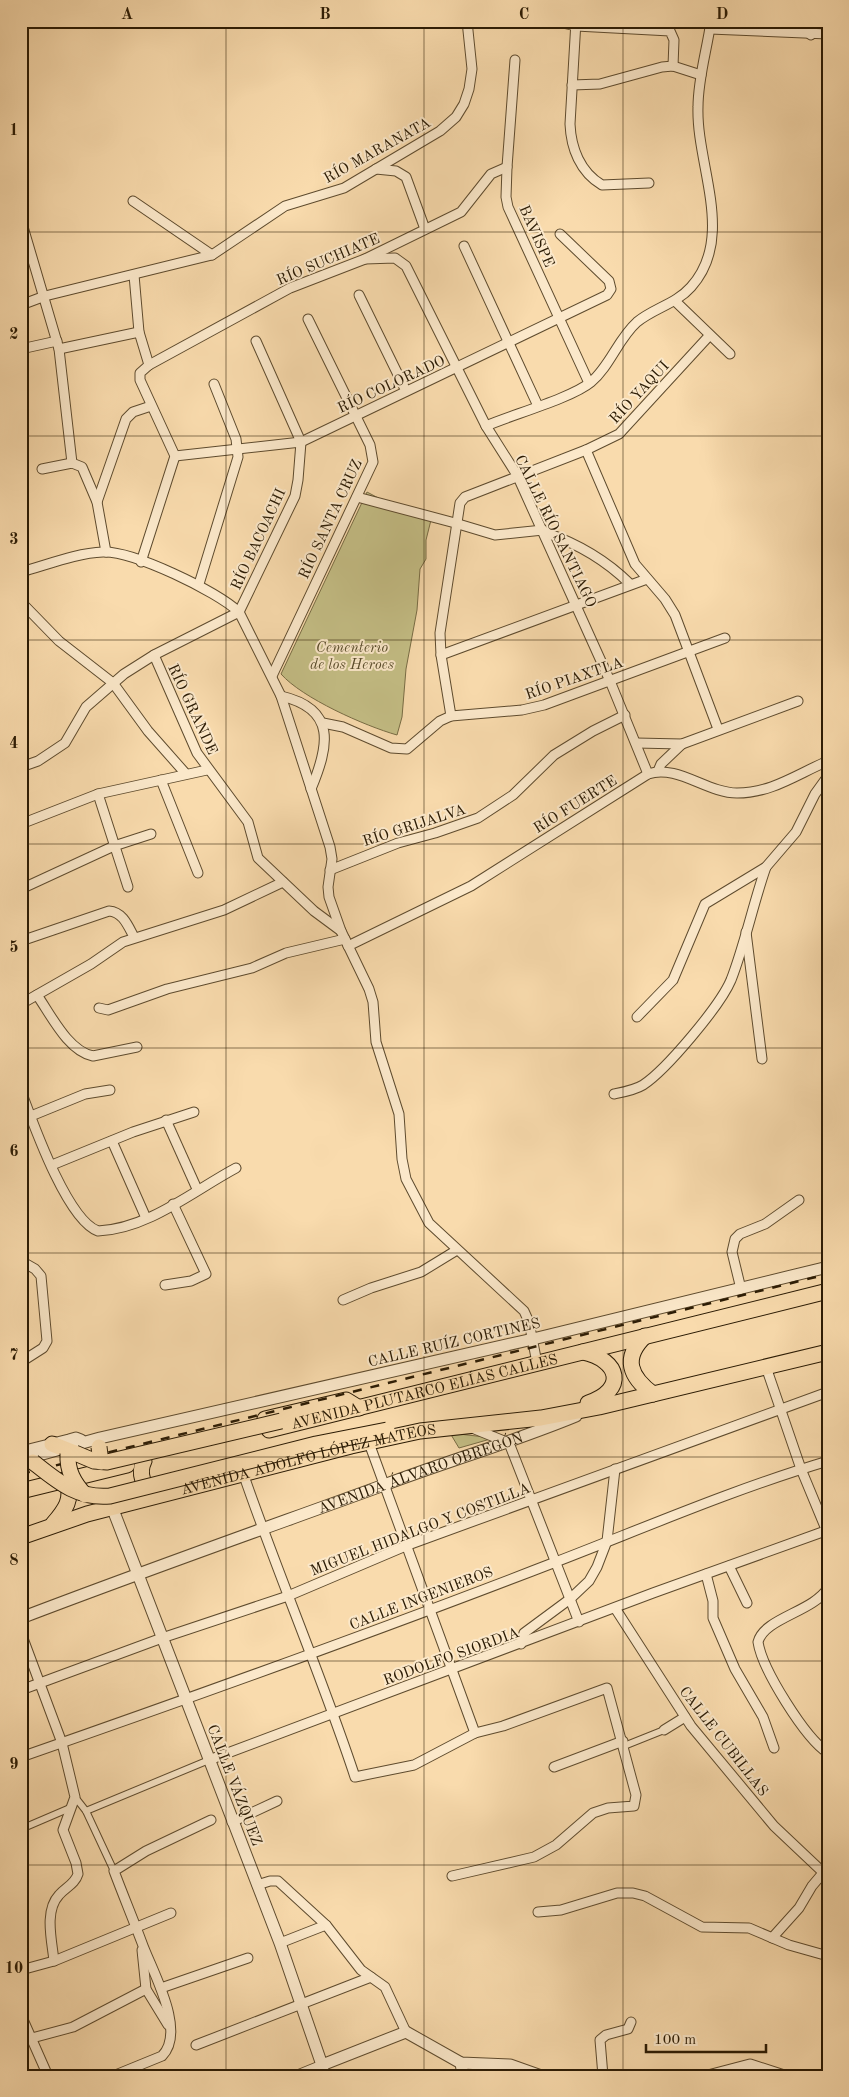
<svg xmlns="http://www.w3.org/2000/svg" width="849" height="2097" font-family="'Old Standard TT',serif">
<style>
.green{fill:#c4be85;stroke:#786c44}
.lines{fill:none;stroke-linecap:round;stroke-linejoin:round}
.pedestrian-casing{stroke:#5e4b2e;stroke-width:8}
.minor-casing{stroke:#5e4b2e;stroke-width:11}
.tertiary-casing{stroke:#5e4b2e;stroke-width:13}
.trunk-casing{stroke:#2b1b04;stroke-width:17}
.pedestrian{stroke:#fbe8ca;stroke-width:6}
.minor{stroke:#fbe8ca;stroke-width:9}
.tertiary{stroke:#fbe8ca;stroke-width:11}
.trunk{stroke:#f9dbad;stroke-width:15}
.rail{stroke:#2b1b04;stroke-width:2.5;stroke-dasharray:9 9;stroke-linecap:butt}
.trunk-bridge-casing{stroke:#2b1b04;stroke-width:17;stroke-linecap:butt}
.trunk-bridge{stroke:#f9dbad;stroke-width:15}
.grid{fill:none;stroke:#2b1b04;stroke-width:1;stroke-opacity:0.55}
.labels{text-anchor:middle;stroke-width:4;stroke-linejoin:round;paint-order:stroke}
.street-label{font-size:15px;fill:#2b1b04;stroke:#fbe8ca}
.park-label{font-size:15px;font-style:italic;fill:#594c2b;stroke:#fbe8ca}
.neatline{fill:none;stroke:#2b1b04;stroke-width:2}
.grid-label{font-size:16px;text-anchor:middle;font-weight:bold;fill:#2b1b04}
</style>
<rect width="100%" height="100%" fill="#f9dbad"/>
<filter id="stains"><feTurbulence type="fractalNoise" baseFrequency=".004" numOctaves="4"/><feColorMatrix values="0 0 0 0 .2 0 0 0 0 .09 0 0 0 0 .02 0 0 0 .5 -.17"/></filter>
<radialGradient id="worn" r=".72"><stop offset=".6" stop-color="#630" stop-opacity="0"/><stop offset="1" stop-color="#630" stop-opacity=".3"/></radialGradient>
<g class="green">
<path d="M 367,492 L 403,511 L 431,520 L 426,540 L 426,559 L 420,569 L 417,610 L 406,669 L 402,717 L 397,735 C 365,726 302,698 281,674 Z"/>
<polygon points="450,1433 494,1438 459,1448"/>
</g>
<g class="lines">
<g class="pedestrian-casing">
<g id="pedestrian">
<polyline points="624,1746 664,1730"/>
<polyline points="75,1797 86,1811 114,1871"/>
<polyline points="86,1811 209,1760"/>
<polyline points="21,1829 70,1808"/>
</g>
</g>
<g class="minor-casing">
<g id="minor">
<polyline points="554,21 576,26 670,31 674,40 673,66"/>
<path d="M 576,21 L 570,124 C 571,148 580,172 602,185 L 649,183"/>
<polyline points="794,21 811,35"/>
<polyline points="710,29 828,34"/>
<polyline points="515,60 507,167 506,197 508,207 589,383"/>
<polyline points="572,85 600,84 662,67 673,66 701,75"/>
<polyline points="376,169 396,171 406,177 425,229"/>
<polyline points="133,201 212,255"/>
<polyline points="21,220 59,349 72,463"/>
<polyline points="464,246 538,406"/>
<polyline points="365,259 395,258 406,266 486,426 517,475 610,681 648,774"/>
<polyline points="134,275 139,332 149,365 140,373 140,380 175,456 141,562"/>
<polyline points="359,295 406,391"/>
<polyline points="675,301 730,354"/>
<polyline points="21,305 45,296 212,255 285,206 344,188 440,131 456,117 464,104 469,89 472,69 467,21"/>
<polyline points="21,349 57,341"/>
<polyline points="59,349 139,332"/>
<polyline points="149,365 290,288 365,259 461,212 491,174 507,167"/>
<path d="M 486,426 C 511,415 572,398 591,382 C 610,366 618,339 637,322 C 654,308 676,304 691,287 C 736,237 696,165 698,107 C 698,78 707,50 711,21"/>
<polyline points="586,450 635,564 665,599 675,615 718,729"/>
<polyline points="175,456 301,442 607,295 611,289 609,281 560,234"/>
<polyline points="42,469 72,463 82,467 97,502 106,552"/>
<polyline points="357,497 455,523 495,535 543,530"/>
<polyline points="97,502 126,419 133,412 151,406"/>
<path d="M 544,532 C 576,543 606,560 630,584"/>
<path d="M 21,572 C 47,565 76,553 103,552 C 134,551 216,591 239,612 L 281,696 L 330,847 L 332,859 L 328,887 L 329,897 L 341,931 L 369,989 L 373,1002 L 376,1042 L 399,1114 L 402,1159 L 406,1179 L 429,1223 L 524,1311 L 529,1322 L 537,1363"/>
<polyline points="199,584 238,457 236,439 214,384"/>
<polyline points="21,602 59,641 113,683 148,731 186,774"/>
<polyline points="827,622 828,622"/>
<polyline points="154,655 197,753 248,822 258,858 314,911 341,931"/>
<polyline points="441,655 647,579"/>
<polyline points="272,676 373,462 370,445 308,319"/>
<path d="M 281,696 C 337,709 329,746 311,789"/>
<polyline points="451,716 441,655 440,633 460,503 465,497 586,450 619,434 709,336"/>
<polyline points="323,723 343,727 391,748 407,749 440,721 451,716 522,710 544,705 725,638"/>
<polyline points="636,743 682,744 798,701"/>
<polyline points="21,767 38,761 65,743 86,707 124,674 154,655 239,612 295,496 298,480 301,442 256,341"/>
<polyline points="658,771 661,764 682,744"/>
<polyline points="161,780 198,873"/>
<polyline points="98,794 128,887"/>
<polyline points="21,824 98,794 207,770"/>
<polyline points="330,870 398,843 435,833 478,818 513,795 554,755 593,731 625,715"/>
<polyline points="21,889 114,846 151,834"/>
<polyline points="746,932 762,1059"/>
<path d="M 21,941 L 109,911 C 123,912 128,926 134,937"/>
<path d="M 348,946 L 471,886 L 648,774 C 677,764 707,793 737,793 C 772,793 797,774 828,761"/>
<path d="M 37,995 C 51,1015 68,1051 93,1056 L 137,1047"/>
<polyline points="21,1004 91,964 123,942 224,910 283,882"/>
<polyline points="99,1008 108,1010 167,989 252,968 286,953 345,939"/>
<polyline points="637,1017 673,980 705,904 766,867 796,832 815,794 828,776"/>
<path d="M 21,1091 C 33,1123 67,1220 98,1231 C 148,1229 193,1191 236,1168"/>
<path d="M 614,1094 C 624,1092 635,1090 643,1085 C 666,1070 720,1006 731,980 C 745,944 753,904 766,867"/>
<polyline points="21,1116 31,1116 85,1094 110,1090"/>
<polyline points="166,1120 197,1189"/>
<polyline points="112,1141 146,1218"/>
<polyline points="52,1165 133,1132 194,1112"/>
<polyline points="21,1261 35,1269 41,1276 47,1341 43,1348 21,1362"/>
<polyline points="165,1285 191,1281 206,1274 173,1204"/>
<polyline points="741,1289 732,1252 735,1239 740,1234 765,1224 799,1200"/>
<polyline points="343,1300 371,1288 421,1272 457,1250"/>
<polyline points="766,1367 801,1469 828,1534"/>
<polyline points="472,1428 509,1443 579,1622"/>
<polyline points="369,1443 475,1733"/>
<path d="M 243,1473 C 278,1575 321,1674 355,1777 L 414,1765 L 475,1733 L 503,1726 L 607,1688 L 636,1795 L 634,1806 L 608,1808 L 593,1813 L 556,1845 L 534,1857 L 452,1876"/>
<polyline points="729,1566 747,1603"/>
<polyline points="706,1574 713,1601 713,1618 735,1669 763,1717 774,1748"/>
<path d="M 828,1588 C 813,1612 764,1618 758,1642 C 762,1669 805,1738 828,1753"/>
<polyline points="615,1608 691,1726 774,1826 828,1877"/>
<path d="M 21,1633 L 62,1743 L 75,1797 L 63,1830 L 76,1863 L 78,1874 C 75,1884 66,1887 59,1895 C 44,1911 52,1941 54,1961"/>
<polyline points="521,1644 524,1633 570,1599 589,1581 597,1567 607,1541 615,1469"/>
<polyline points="21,1690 162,1638 288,1596 408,1545 828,1392"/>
<polyline points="664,1730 685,1717"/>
<path d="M 21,1757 C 199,1695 377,1631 553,1563 C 644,1528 734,1489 828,1461"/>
<polyline points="209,1760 653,1593 828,1530"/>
<polyline points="554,1767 623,1741"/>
<polyline points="232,1822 277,1801"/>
<polyline points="257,1885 270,1881 278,1881 326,1925 361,1970 385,1987 406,2032"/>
<polyline points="538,1912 561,1910 617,1893 633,1893 645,1896 702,1927 749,1928 789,1945 828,1956"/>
<polyline points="772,1938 799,1908 812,1886 823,1873"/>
<polyline points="280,1943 326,1925"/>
<polyline points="142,1950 146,1989 168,2025"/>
<polyline points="21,1970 54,1961 171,1913"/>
<polyline points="161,1988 248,1958"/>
<polyline points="21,2015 48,2076"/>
<polyline points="21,2041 73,2027 146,1989"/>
<polyline points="196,2045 371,1977"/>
<path d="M 113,2076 L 162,2056 C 187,2031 152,1971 142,1943 C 133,1919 123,1895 114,1871 L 146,1851 L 211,1820"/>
<polyline points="295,2076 322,2065 326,2076"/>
<polyline points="603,2076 600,2040 606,2035 628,2029 631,2022"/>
</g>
</g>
<g class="tertiary-casing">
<g id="tertiary">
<polyline points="21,1452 69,1440 76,1438 81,1440"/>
<polyline points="21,1460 100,1438 533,1339 828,1267"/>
<polyline points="112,1507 280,1943 322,2065 406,2032 461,2063 510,2065 541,2076"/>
<path id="s1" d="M 21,1618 C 141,1572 263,1529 384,1485 C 448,1461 513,1442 576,1416"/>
<polyline points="461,2063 463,2076"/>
<polyline points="708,2076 750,2065 784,2076"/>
</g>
</g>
<g class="trunk-casing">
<g id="trunk">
<path d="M 645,1336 C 622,1358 630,1377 653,1394"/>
<path d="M 583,1352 C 620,1360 627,1390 588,1403"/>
<polyline points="265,1419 346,1400 359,1408"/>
<path id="s2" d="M 269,1430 L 828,1291"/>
<polyline points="52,1444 75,1453"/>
<path d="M 144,1461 C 138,1473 143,1487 154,1494"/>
<polyline points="21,1491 127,1465"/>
<path d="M 53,1524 C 65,1510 74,1499 66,1479"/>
<path id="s3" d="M 21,1537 L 87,1514 L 351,1446 L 420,1431 L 541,1418 L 599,1407 L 828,1352"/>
</g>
</g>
<use href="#pedestrian" class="pedestrian"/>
<use href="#minor" class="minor"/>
<use href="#tertiary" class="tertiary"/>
<use href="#trunk" class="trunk"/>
<polyline class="rail" points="21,1474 828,1274"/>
<g class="trunk-bridge-casing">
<g id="trunk-bridge">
<polyline points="99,1447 101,1462"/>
<polyline points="75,1453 94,1461 107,1462 281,1421"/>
<path d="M 68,1454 C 67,1471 74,1483 85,1495"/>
<path d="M 33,1462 C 57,1481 77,1499 110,1496 L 316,1444 L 387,1430"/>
</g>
</g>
<use href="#trunk-bridge" class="trunk-bridge"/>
</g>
<path class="grid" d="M 226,21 L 226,2076M 424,21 L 424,2076M 623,21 L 623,2076M 21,232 L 828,232M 21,436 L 828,436M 21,640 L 828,640M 21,844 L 828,844M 21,1048 L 828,1048M 21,1253 L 828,1253M 21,1457 L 828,1457M 21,1661 L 828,1661M 21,1865 L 828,1865"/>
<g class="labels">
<g class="street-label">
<text transform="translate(377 150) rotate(-29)" y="5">RÍO MARANATA</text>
<text transform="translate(537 236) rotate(66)" y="5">BAVISPE</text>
<text transform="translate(328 259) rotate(-23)" y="5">RÍO SUCHIATE</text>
<text transform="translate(391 384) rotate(-25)" y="5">RÍO COLORADO</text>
<text transform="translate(639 392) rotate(-47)" y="5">RÍO YAQUI</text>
<text transform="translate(330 519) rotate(-65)" y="5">RÍO SANTA CRUZ</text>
<text transform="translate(556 531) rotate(64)" y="5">CALLE RÍO SANTIAGO</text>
<text transform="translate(258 539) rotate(-65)" y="5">RÍO BACOACHI</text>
<text transform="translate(574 678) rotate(-19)" y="5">RÍO PIAXTLA</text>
<text transform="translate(193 709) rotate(65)" y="5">RÍO GRANDE</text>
<text transform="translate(575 804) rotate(-32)" y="5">RÍO FUERTE</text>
<text transform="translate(414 825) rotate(-18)" y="5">RÍO GRIJALVA</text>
<text transform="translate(454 1342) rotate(-13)" y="5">CALLE RUÍZ CORTINES</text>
<text dy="5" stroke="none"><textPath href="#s2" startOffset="160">AVENIDA PLUTARCO ELÍAS CALLES</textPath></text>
<text dy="5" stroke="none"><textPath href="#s3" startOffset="298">AVENIDA ADOLFO LÓPEZ MATEOS</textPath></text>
<text dy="5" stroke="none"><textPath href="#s1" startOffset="425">AVENIDA ÁLVARO OBREGÓN</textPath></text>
<text transform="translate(420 1529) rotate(-21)" y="5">MIGUEL HIDALGO Y COSTILLA</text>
<text transform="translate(421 1598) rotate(-21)" y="5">CALLE INGENIEROS</text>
<text transform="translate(451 1656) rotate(-20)" y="5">RODOLFO SIORDIA</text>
<text transform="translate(724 1741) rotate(52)" y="5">CALLE CUBILLAS</text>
<text transform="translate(235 1785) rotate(69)" y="5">CALLE VÁZQUEZ</text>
</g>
<g class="park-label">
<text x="352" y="652">Cementerio<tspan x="352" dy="17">de los Heroes</tspan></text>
</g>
</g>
<rect width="849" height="2097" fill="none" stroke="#f9dbad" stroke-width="55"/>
<path d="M646 2044v8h120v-8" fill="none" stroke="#2b1b04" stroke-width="2.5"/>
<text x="654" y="2044" font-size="15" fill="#2b1b04" stroke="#fbe8ca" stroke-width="4" paint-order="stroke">100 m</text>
<rect x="28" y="28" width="794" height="2042" class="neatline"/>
<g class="grid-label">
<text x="127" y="19">A</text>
<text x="325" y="19">B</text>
<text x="524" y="19">C</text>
<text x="722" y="19">D</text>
<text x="14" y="135">1</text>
<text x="14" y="339">2</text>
<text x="14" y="544">3</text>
<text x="14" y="748">4</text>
<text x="14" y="952">5</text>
<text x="14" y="1156">6</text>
<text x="14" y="1360">7</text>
<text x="14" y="1565">8</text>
<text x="14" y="1769">9</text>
<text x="14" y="1973">10</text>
</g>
<rect width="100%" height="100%" filter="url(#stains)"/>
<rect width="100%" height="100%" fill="url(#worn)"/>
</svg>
